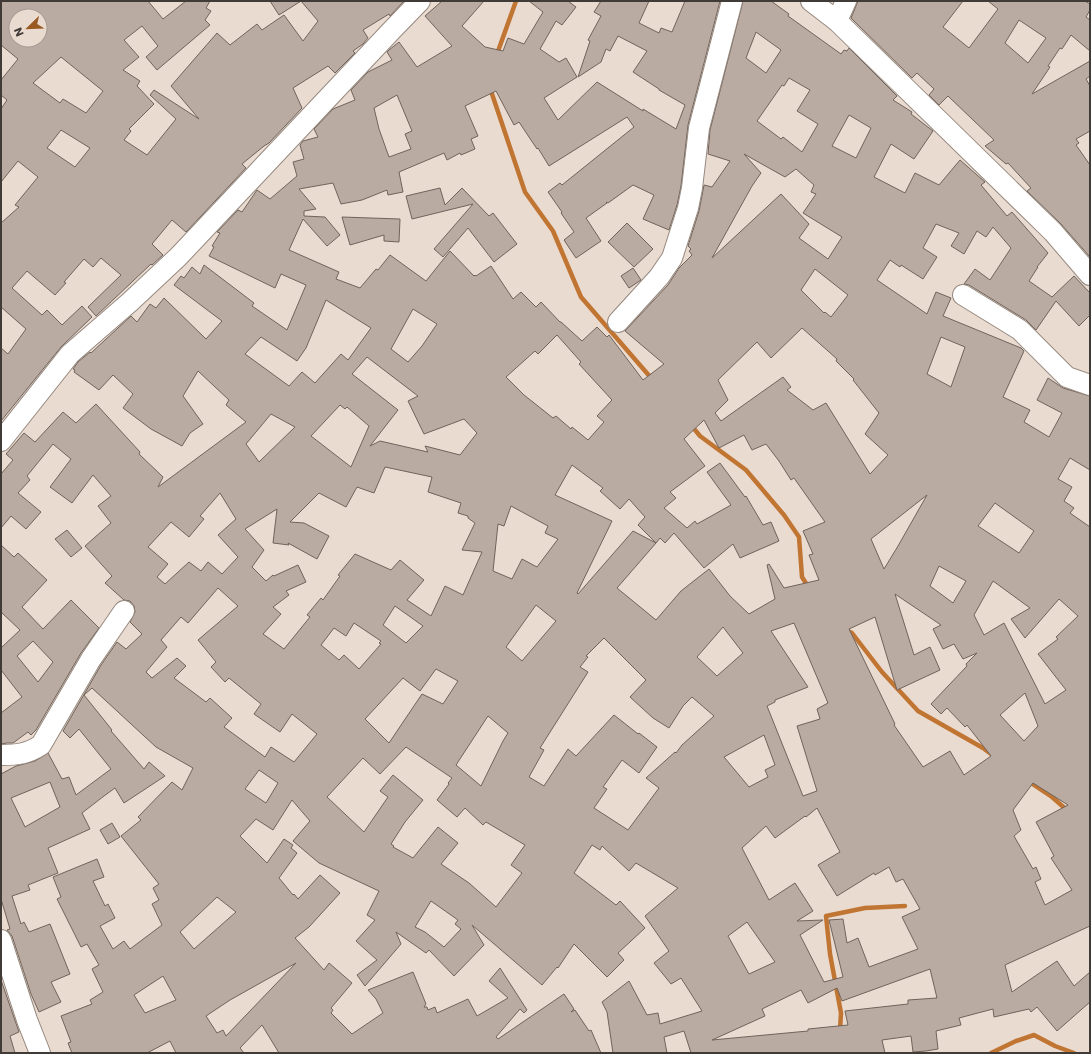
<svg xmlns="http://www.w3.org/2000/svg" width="1091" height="1054" font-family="Poppins,sans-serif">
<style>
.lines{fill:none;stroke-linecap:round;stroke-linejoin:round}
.stream{stroke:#c17533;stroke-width:4.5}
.building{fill:#b9aba1;stroke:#70635a;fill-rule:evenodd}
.minor-casing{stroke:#96897f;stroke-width:22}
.minor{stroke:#fff;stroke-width:20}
</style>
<rect width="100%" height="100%" fill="#eadbd1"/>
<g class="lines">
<g class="stream">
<polyline points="497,54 516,1"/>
<polyline points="490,88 525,192 553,231 581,297 652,379"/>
<polyline points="691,425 700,436 746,470 784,515 799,537 802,577 809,588"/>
<polyline points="846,630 852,633 882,672 918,711 983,748 991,754"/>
<polyline points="1028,781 1052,797 1068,811"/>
<polyline points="840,1030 841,1013 830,954 826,916 865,908 905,906"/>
<polyline points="991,1053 1016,1041 1034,1035 1055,1046 1074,1053"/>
</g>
</g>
<g class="building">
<path d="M 1,1 L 148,1 L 163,19 L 186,1 L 210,1 L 206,8 L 211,11 L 205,20 L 210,25 L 157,70 L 146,57 L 158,46 L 142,26 L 124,40 L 139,57 L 123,70 L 140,81 L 137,86 L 154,104 L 129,129 L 131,131 L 124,140 L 147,155 L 176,119 L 150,95 L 154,90 L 199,119 L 171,86 L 217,33 L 230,45 L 257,24 L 262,30 L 284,15 L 303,41 L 318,21 L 301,1 L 404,1 L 390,16 L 389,14 L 363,30 L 368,38 L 363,44 L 353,51 L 355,53 L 335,73 L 328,66 L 293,88 L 302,108 L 269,143 L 264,146 L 242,164 L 246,168 L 186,232 L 172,220 L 152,244 L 163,255 L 152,265 L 151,264 L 96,316 L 88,307 L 121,275 L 101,258 L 93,267 L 84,259 L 64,282 L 66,283 L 55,295 L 27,271 L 12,288 L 42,315 L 47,310 L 62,325 L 82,306 L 92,317 L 61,347 L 1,421 L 1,348 L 8,354 L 26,329 L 1,307 L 1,223 L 19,207 L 15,205 L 38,177 L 18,161 L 1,182 L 1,109 L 7,100 L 1,95 L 1,80 L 18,59 L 1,45 ZM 16,16 L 40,16 L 40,40 L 16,40 ZM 61,57 L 103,91 L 86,113 L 63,99 L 60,103 L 33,83 ZM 61,130 L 90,148 L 75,167 L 47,148 Z"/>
<polygon points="270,1 301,1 279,15"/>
<path d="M 442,1 L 484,1 L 462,26 L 485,47 L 503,51 L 508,38 L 524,44 L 543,12 L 529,1 L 568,1 L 576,7 L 562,25 L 556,21 L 540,49 L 559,62 L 566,58 L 577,77 L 544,98 L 558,120 L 597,82 L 643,111 L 643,109 L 676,129 L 685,105 L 659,90 L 659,89 L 633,72 L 647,51 L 618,36 L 610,51 L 606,49 L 601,62 L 578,77 L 590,41 L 588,40 L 601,16 L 594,12 L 601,1 L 649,1 L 639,23 L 659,33 L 661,28 L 672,32 L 685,1 L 720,1 L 688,125 L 681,186 L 677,205 L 669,230 L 643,219 L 654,195 L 633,185 L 608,203 L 606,202 L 607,203 L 586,218 L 601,241 L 576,258 L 564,240 L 574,232 L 561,213 L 562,212 L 548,192 L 560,183 L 562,185 L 634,127 L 627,117 L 549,166 L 538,148 L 537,149 L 519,122 L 514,125 L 496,91 L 465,106 L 478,136 L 471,139 L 475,149 L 461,155 L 460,153 L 447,160 L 444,153 L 399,172 L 403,192 L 388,195 L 387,190 L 362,200 L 341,204 L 333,183 L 299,189 L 316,209 L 304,211 L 304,216 L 325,217 L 340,235 L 327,246 L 303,219 L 289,250 L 339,272 L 336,279 L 360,288 L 376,269 L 378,270 L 390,255 L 426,281 L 450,251 L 474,276 L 475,275 L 476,276 L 491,266 L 513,299 L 521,292 L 536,307 L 541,302 L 560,322 L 561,322 L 582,341 L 597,327 L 607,337 L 609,335 L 643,380 L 664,364 L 625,331 L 668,285 L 679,268 L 692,255 L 689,251 L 691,249 L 688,246 L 699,211 L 704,185 L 712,187 L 730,161 L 708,154 L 710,130 L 743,1 L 771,1 L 789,14 L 788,16 L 841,54 L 844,50 L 847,51 L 849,48 L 897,96 L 893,100 L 912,112 L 911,114 L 933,131 L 914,159 L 891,144 L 874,177 L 905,193 L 915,173 L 939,185 L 960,160 L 985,182 L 981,185 L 1007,216 L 1012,212 L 1048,253 L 1037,267 L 1038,267 L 1029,281 L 1052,297 L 1074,276 L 1090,293 L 1090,315 L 1079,326 L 1056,301 L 1036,330 L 1026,320 L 969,285 L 964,284 L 975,269 L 990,280 L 1011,248 L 993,227 L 986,237 L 977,231 L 964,254 L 951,246 L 959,233 L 936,224 L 923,248 L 937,257 L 923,279 L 901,265 L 900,267 L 890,260 L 877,280 L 927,314 L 936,292 L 951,298 L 943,316 L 1021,348 L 1024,351 L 1003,397 L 1030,410 L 1024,422 L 1049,437 L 1062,413 L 1037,400 L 1048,378 L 1063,388 L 1090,396 L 1090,470 L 1070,458 L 1058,479 L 1072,487 L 1064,501 L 1074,508 L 1070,513 L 1090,527 L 1090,926 L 1005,965 L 1012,992 L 1057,961 L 1074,986 L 1090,972 L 1090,1002 L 1057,1031 L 1037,1007 L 1031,1012 L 1029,1009 L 994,1017 L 993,1009 L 959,1018 L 961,1025 L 936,1031 L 938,1049 L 926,1051 L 913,1052 L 911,1036 L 882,1040 L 885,1053 L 691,1053 L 684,1031 L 664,1037 L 667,1053 L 613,1053 L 607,1012 L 602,1002 L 629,981 L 647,1015 L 658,1013 L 660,1024 L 702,1011 L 681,978 L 671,984 L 654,963 L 669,951 L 645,916 L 678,888 L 636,863 L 629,871 L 602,846 L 600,850 L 592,845 L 574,873 L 616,905 L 620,901 L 645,928 L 618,953 L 624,960 L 607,977 L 574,944 L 558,968 L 557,967 L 542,985 L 472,925 L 484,945 L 454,976 L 429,950 L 426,953 L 396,932 L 401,944 L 365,986 L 357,975 L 377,960 L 356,941 L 375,920 L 367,915 L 379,891 L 319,863 L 293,841 L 310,821 L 292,800 L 273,830 L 256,819 L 240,836 L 267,863 L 284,839 L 293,845 L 291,848 L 297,853 L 279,878 L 293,895 L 294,894 L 298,899 L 320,875 L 340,893 L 309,927 L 295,938 L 324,970 L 329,963 L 352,983 L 331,1008 L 333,1010 L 331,1013 L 352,1034 L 383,1013 L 376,999 L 368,990 L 413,972 L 426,1004 L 424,1007 L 427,1007 L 428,1010 L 435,1007 L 437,1013 L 468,999 L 477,1016 L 508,998 L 489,981 L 500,968 L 527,1010 L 524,1013 L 520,1009 L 496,1037 L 498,1039 L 564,994 L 574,1009 L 571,1012 L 575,1010 L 589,1031 L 591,1030 L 601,1053 L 279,1053 L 262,1025 L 240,1048 L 244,1053 L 176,1053 L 170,1041 L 147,1053 L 72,1053 L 68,1043 L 71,1042 L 61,1016 L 92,1004 L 90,1000 L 103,992 L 92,969 L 99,965 L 87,944 L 81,947 L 57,899 L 61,897 L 53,877 L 97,859 L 104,877 L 93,881 L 105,906 L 108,904 L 115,918 L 100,926 L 113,949 L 124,941 L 130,949 L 162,925 L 152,904 L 159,900 L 153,888 L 159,884 L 121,836 L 141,820 L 138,817 L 172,782 L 182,790 L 193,768 L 156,747 L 92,688 L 84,695 L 112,730 L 111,731 L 144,769 L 149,762 L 165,776 L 124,803 L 115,788 L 104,796 L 82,813 L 90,829 L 48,848 L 58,873 L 28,885 L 30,890 L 12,896 L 21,924 L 24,922 L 29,932 L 50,924 L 70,974 L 51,982 L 61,1002 L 39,1012 L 31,994 L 12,936 L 7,930 L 10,929 L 1,899 L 1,774 L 16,766 L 35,761 L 48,753 L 62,779 L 69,777 L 76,795 L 111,769 L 79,729 L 70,738 L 63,731 L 101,665 L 117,642 L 126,649 L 142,634 L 130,622 L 135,612 L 134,606 L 130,601 L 124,600 L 105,583 L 112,576 L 85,546 L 111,523 L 98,506 L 111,496 L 93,475 L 72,503 L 50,487 L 71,459 L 53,444 L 27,476 L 30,480 L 18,493 L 41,512 L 26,529 L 11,516 L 1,528 L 1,474 L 13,460 L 6,454 L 24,433 L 35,442 L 63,412 L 76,423 L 96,404 L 140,452 L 139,454 L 163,477 L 158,487 L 246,422 L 226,405 L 229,400 L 198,371 L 183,396 L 203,424 L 190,433 L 182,446 L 151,429 L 123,408 L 133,394 L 113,375 L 99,390 L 74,372 L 75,370 L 73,369 L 78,362 L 90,352 L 91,353 L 131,316 L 137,322 L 150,304 L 156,308 L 164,298 L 206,339 L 222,321 L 174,285 L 181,276 L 184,278 L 192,267 L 200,274 L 204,265 L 254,303 L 252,306 L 287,330 L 306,285 L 281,274 L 275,288 L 209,256 L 214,247 L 212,246 L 220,233 L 217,232 L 238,210 L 242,212 L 257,190 L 270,199 L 297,176 L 293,162 L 304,159 L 300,145 L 303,141 L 318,137 L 314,129 L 333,109 L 355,100 L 351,90 L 368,72 L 392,60 L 387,52 L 389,50 L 399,42 L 417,67 L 452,46 L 425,16 ZM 756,32 L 781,50 L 766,73 L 746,58 ZM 789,78 L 810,90 L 797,111 L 818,124 L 802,152 L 783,137 L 781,139 L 757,121 L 782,85 L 784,86 ZM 397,95 L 412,131 L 405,134 L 411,149 L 389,157 L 379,129 L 374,108 ZM 849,115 L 871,128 L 856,158 L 832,146 ZM 744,154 L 785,177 L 796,169 L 814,185 L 811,192 L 816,194 L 803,213 L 842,237 L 828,259 L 799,238 L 809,224 L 781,194 L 712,258 L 752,186 L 761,173 ZM 815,269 L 848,295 L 831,317 L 825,312 L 824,313 L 801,290 ZM 326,300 L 371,328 L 348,360 L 341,354 L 315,383 L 302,372 L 289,386 L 245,354 L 261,337 L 297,361 L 306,348 ZM 413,309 L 437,324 L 422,346 L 408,362 L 391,349 ZM 802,328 L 837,359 L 836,361 L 854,379 L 853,380 L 879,413 L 865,434 L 888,455 L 870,474 L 826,403 L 813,410 L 787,390 L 791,387 L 783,377 L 721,421 L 715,413 L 728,400 L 718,380 L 757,342 L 771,358 ZM 557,335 L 581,362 L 579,364 L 612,400 L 597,416 L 604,422 L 588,440 L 572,427 L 571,429 L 556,416 L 553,418 L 524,395 L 506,377 L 535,351 L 538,354 ZM 941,337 L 965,347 L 951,387 L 927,374 ZM 367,357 L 418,396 L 408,401 L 424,434 L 464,419 L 477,433 L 460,455 L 425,446 L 428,452 L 380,441 L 370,446 L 398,410 L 352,374 ZM 340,405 L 345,409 L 347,407 L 369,426 L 351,467 L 311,436 ZM 271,414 L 295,427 L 259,462 L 246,444 ZM 704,420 L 719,448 L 744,435 L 752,450 L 766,444 L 779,461 L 791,480 L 794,478 L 825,522 L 803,531 L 813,554 L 809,555 L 819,580 L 784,588 L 769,564 L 767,565 L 775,599 L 749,614 L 730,596 L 709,569 L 681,591 L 656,620 L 617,588 L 656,543 L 633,531 L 578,594 L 577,593 L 612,521 L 555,495 L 572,465 L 603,488 L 600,491 L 620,509 L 629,499 L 645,517 L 638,525 L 656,543 L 660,538 L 665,543 L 674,533 L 704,568 L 733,544 L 740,558 L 779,541 L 771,522 L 763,525 L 746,496 L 745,497 L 720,463 L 707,472 L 731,505 L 697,524 L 695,521 L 687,528 L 664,508 L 676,498 L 670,492 L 705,466 L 684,439 ZM 385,467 L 432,477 L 428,492 L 461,503 L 458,513 L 468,516 L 468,518 L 475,523 L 462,550 L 482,552 L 463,595 L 445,586 L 431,616 L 407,600 L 424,580 L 400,560 L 391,570 L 355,554 L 338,575 L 340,576 L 323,600 L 321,598 L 307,615 L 310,617 L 284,649 L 263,634 L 281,614 L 273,607 L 289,595 L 286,591 L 306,582 L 298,565 L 274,576 L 273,575 L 266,581 L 252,567 L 264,550 L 245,529 L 277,509 L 273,543 L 289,545 L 288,543 L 317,559 L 329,536 L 304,523 L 290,522 L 319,493 L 346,507 L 357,487 L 374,493 ZM 220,493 L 236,519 L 218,535 L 238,557 L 222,574 L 208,562 L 201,571 L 189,562 L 165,584 L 157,577 L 168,564 L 148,547 L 171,522 L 189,537 L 204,519 L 200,516 ZM 927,495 L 898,546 L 884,569 L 871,539 ZM 995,503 L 1034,531 L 1019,553 L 978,526 ZM 511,506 L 548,526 L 545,533 L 558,539 L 537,567 L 522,559 L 512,579 L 493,571 L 498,524 L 504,526 ZM 939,566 L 966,581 L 953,603 L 930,586 ZM 993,581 L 1030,608 L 1011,619 L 1025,638 L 1059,599 L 1078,616 L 1056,637 L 1058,639 L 1038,654 L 1066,690 L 1045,704 L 1004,623 L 984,635 L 974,615 ZM 218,588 L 238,606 L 198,640 L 216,662 L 211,667 L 225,682 L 229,678 L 261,704 L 254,714 L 280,732 L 292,714 L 317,734 L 294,762 L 271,747 L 265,757 L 224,727 L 232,718 L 210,698 L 206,702 L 174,678 L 186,666 L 177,658 L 152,678 L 146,672 L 167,647 L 161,640 L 181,617 L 188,623 ZM 895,594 L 941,625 L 933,629 L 943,649 L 954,644 L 963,659 L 977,653 L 966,664 L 967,666 L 931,704 L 941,714 L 947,708 L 965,727 L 967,725 L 991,756 L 964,775 L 950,751 L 923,767 L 894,725 L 895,724 L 849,629 L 875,617 L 897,690 L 940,670 L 930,647 L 914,655 ZM 536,605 L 556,621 L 522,661 L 506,647 ZM 395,606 L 423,626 L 406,643 L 383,625 ZM 354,623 L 381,641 L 379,643 L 381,644 L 359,669 L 344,655 L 339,660 L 321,645 L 334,628 L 346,636 ZM 794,623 L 828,703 L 817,709 L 820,719 L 797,726 L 817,791 L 803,796 L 767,706 L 775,702 L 775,700 L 808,687 L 771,631 ZM 723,627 L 743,653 L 717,676 L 697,657 ZM 604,638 L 646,680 L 630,697 L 653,718 L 669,728 L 683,706 L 692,697 L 714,716 L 682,745 L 676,753 L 675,752 L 646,778 L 659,788 L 628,830 L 594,808 L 607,789 L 603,787 L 622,760 L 639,773 L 657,747 L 639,733 L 638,734 L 614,715 L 576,756 L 568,749 L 544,786 L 529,777 L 544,750 L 540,748 L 588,672 L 580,667 L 588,657 L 586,656 ZM 436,669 L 458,681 L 443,704 L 422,694 L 389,743 L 365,719 L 403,678 L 420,691 ZM 1025,693 L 1038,726 L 1024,741 L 1000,715 ZM 488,716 L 508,733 L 503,741 L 481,786 L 456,765 ZM 764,735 L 775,765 L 765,770 L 768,777 L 749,787 L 724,757 ZM 406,747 L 452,778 L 448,783 L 449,784 L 437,800 L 457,817 L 465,808 L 483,825 L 486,822 L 525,845 L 511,865 L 522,873 L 496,907 L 469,883 L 441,864 L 458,843 L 438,827 L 413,858 L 393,847 L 394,846 L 391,844 L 405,822 L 423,800 L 393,775 L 380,791 L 388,797 L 364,832 L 327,797 L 363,758 L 380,774 ZM 259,770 L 278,783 L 266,803 L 245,789 ZM 50,782 L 60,807 L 25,827 L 11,798 ZM 1033,783 L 1068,805 L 1036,822 L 1054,856 L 1051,858 L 1072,890 L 1045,905 L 1035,882 L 1041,879 L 1036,867 L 1033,869 L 1014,836 L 1021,830 L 1013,810 ZM 817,808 L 840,852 L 818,865 L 837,896 L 874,873 L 875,875 L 889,867 L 896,882 L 903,879 L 920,909 L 902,917 L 918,949 L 869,967 L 858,938 L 847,943 L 843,919 L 829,920 L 843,977 L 824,982 L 800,935 L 823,920 L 797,921 L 813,911 L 795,883 L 769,900 L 742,848 L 766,826 L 775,838 L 805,816 L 806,817 ZM 217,897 L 236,912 L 194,949 L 180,932 ZM 431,901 L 458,920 L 455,924 L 461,929 L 444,947 L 425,932 L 415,927 ZM 747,922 L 775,962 L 749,974 L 728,936 ZM 296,963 L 226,1036 L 223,1030 L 217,1033 L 206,1016 L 230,1000 ZM 930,969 L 937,998 L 908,1000 L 908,1004 L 845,1011 L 848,1025 L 808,1029 L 808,1031 L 712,1040 L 765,1016 L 762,1009 L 801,990 L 808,1003 L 837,988 L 842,1001 ZM 163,976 L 176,1000 L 145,1013 L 134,995 Z"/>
<path d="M 858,1 L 963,1 L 943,27 L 969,48 L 998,9 L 988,1 L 1085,1 L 1090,4 L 1090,10 L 1086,17 L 1090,20 L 1090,51 L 1071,35 L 1062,49 L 1060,48 L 1048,66 L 1050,67 L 1032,94 L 1090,61 L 1090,76 L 1086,79 L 1090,86 L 1090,131 L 1076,139 L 1079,143 L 1076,145 L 1090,165 L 1090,257 L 1061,224 L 1027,191 L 1031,188 L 1008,163 L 1006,164 L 985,146 L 994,140 L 948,96 L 939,105 L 929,95 L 934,89 L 917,73 L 912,78 L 851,18 ZM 1019,20 L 1046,38 L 1028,63 L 1005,43 Z"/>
<polygon points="440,188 445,205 462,188 489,216 493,213 517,244 494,262 468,228 443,257 434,249 473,204 412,219 406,196"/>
<polygon points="342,217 400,219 399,242 384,241 384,235 350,245"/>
<polygon points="627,223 653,249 634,267 608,242"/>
<polygon points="633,268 641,280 629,288 621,276"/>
<polygon points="67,530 82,548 71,557 55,539"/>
<path d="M 1,545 L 14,557 L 18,553 L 47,580 L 22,607 L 43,629 L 71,600 L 99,628 L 81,653 L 36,730 L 31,735 L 28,732 L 13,743 L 7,743 L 1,744 L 1,713 L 22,697 L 1,670 L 1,648 L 20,630 L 1,612 ZM 33,641 L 53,662 L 38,682 L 17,656 Z"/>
<polygon points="112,823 120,837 108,844 100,830"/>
<polygon points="1,980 19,1032 10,1036 15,1053 1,1053"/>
</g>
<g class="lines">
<g class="minor-casing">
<g id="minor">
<polyline points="811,1 837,21 1053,232 1090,275"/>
<polyline points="837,21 846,1"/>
<polyline points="963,295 1020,330 1067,377 1090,385"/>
<polyline points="618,322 659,277 672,258 688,208 692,188 699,128 732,1"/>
<polyline points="1,441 70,354 130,302 178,257 392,30 420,1"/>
<path d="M 1,755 C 18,755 27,754 41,745 L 91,659 L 124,611"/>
<polyline points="1,940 27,1020 40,1053"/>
</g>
</g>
<use href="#minor" class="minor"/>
</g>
<rect width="1091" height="1054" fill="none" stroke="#403b37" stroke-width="4"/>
<g transform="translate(28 28) rotate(247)"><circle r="19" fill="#eadbd1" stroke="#a69b93"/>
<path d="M0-3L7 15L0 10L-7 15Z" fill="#995921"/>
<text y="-6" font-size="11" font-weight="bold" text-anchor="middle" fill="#403b37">N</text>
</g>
</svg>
